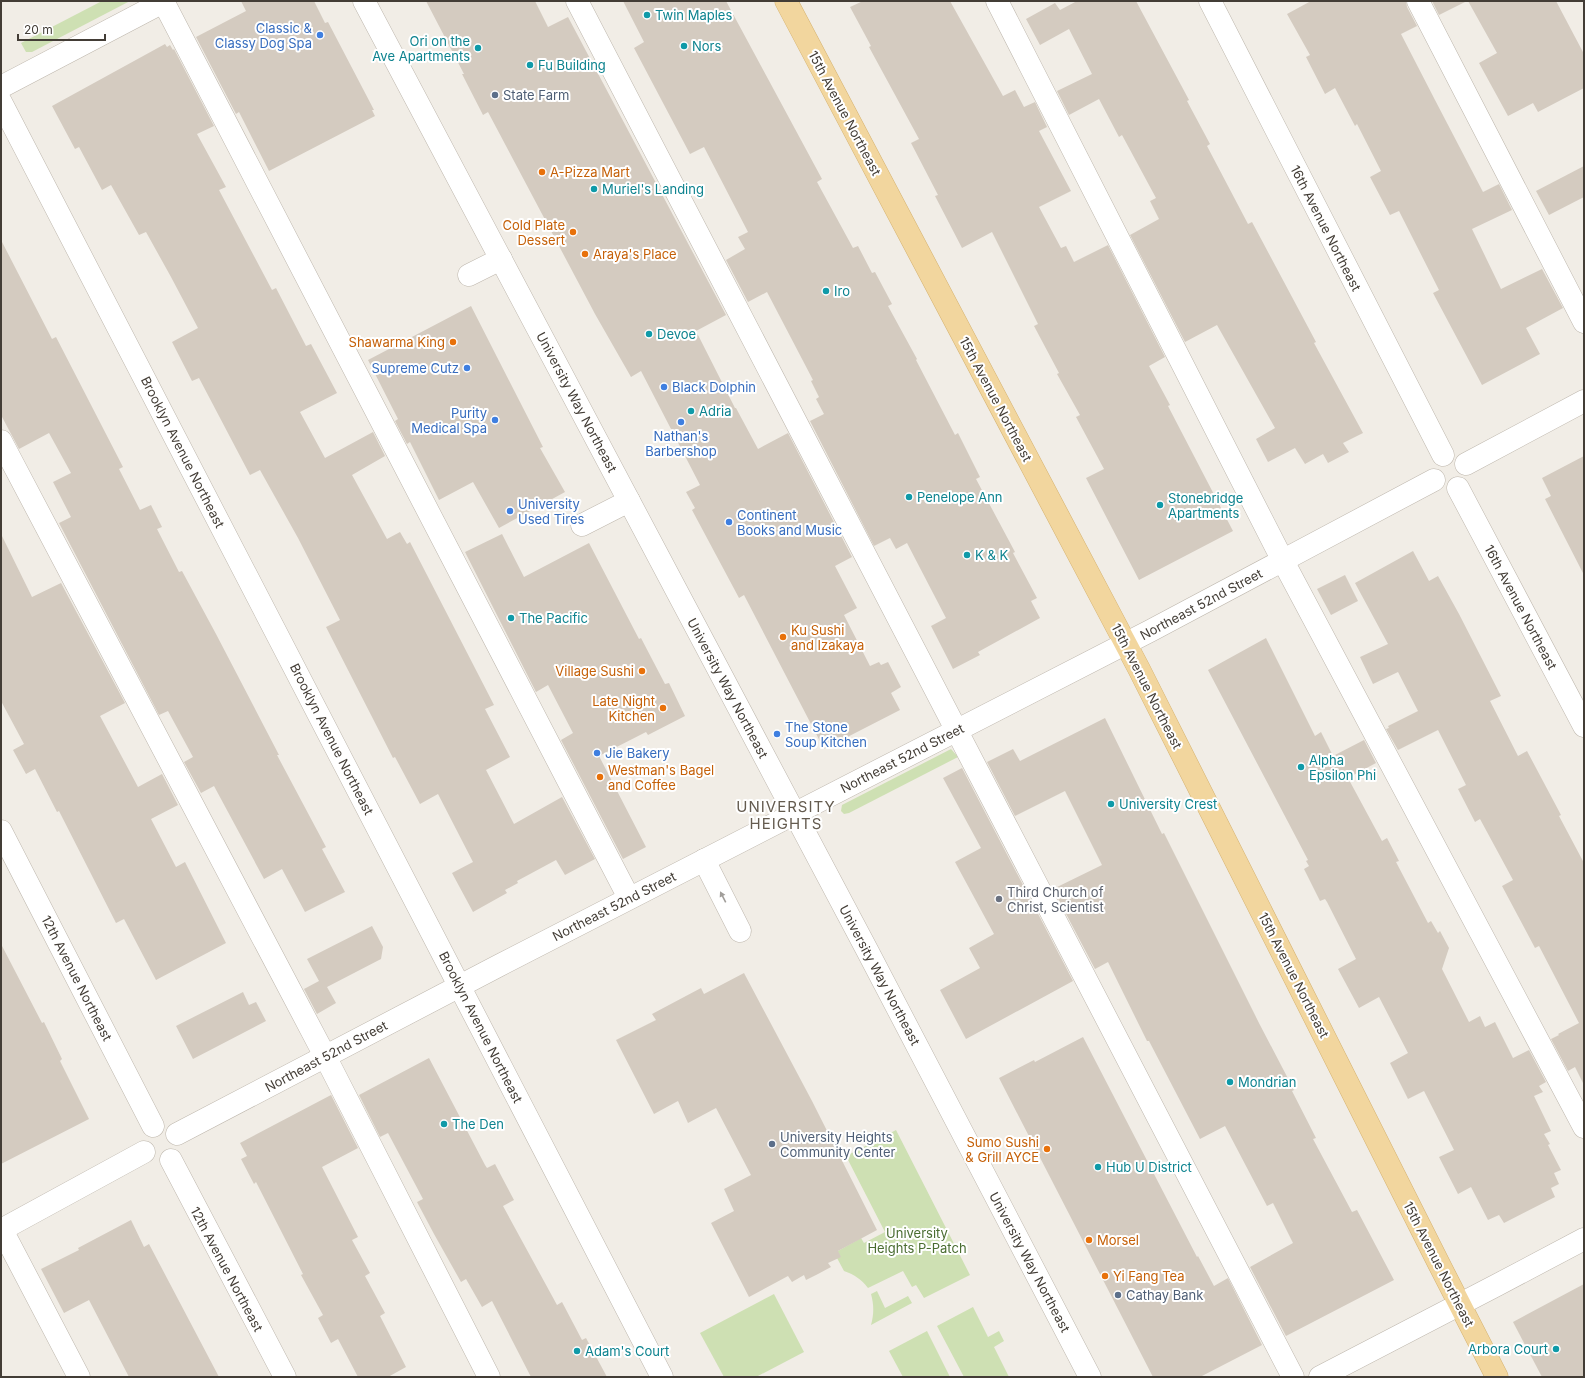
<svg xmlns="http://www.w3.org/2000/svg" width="1585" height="1378" font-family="Inter,sans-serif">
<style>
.green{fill:#cee0b3}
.building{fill:#d4cbc0}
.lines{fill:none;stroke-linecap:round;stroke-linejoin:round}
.minor-casing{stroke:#beb7ad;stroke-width:23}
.major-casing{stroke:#d5b270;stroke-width:23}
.minor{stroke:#fff;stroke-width:22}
.major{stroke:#f2d69e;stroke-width:22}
.oneway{fill:#a19e9a}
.culture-dot{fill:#0f9aa8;stroke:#fff;stroke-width:1.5}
.shop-dot{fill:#3f7fe0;stroke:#fff;stroke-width:1.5}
.service-dot{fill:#5c6f8a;stroke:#fff;stroke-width:1.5}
.food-dot{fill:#e8710a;stroke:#fff;stroke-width:1.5}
.worship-dot{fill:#6b7280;stroke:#fff;stroke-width:1.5}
.labels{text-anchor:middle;stroke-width:4;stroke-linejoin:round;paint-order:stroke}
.culture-label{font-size:13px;fill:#0d838f;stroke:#fff;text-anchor:start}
.shop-label{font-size:13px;fill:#366cbe;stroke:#fff;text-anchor:start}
.service-label{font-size:13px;fill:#4e5e75;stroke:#fff;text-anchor:start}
.street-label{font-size:13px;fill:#433d36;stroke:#fff}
.food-label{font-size:13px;fill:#c56008;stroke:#fff;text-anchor:start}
.worship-label{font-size:13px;fill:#5b616d;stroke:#fff;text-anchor:start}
.park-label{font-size:13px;fill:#4a6d31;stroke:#fff}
.quarter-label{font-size:15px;letter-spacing:1px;fill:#645b4f;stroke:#fff}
</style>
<rect width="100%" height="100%" fill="#f1ede6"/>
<g class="green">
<polygon points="102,1 130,1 32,52 26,52 21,43"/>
<polygon points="951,749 958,757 849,813 844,814 841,811 842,805"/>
<path d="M 896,1130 L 970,1275 L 924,1298 L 916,1285 L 912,1287 L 903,1271 L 868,1288 C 861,1279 855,1275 844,1271 L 837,1258 L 838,1251 L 861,1238 L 864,1243 L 885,1232 L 846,1156 Z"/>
<path d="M 877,1291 L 885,1308 L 908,1296 L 912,1303 L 871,1325 C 874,1314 874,1305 871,1294 Z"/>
<polygon points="774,1294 804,1352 756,1377 724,1377 700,1333"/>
<polygon points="973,1307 988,1337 999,1331 1004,1341 994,1347 1009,1377 964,1377 937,1326"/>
<polygon points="927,1331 950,1377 903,1377 889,1351"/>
</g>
<g class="building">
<polygon points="241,1 314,1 325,23 328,22 374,110 372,110 375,116 269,171 239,112 236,114 196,37 246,11"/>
<polygon points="426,1 535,1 548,27 568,17 726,315 696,331 735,408 736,408 758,449 788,433 852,557 835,566 857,608 844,615 870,666 879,662 881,665 888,662 901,687 891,693 900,710 824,749 744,595 739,598 692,510 695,508 686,492 700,485 641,371 631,377 595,314 488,112 483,115 462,74 464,74"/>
<polygon points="623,1 726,1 822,179 817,182 853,248 858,246 872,273 875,272 892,304 888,306 917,359 916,360 955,435 958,433 980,477 976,479 1015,552 1013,553 1037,598 1031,601 1040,618 978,652 980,655 953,669 931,626 946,618 907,543 896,549 890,538 874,546 810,421 824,414 816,399 819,397 811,381 813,380 767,292 748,302 726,260 745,249 738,237 748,232 704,147 690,154 634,48 644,42"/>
<polygon points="863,1 950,1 1003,96 1015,90 1024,107 1035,102 1047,127 1039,131 1071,191 1039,207 1061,248 1066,246 1074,262 1108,245 1165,357 1149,366 1170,405 1168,406 1233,531 1139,580 1086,478 1104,469 1076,417 1080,415 1057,374 1059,373 1034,326 1038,324 992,232 962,248 935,196 938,195 911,143 919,139 869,47 871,46 850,7"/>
<polygon points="1077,1 1136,1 1189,100 1187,101 1210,144 1207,146 1248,224 1252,222 1316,342 1314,343 1363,433 1343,443 1349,452 1328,463 1323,454 1305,464 1295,448 1268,462 1256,439 1275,428 1217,325 1185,342 1130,235 1159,219 1150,201 1156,198 1122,135 1119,137 1099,99 1069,115 1057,91 1092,74 1069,29 1040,45 1026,19 1055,3 1060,10"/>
<polygon points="1311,1 1406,1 1407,7 1417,26 1401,34 1435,100 1483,192 1499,184 1512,210 1472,229 1501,289 1542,269 1563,308 1526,328 1540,354 1482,385 1433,293 1439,290 1399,211 1390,215 1370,177 1381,171 1357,124 1355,126 1335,88 1325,94 1306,57 1310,55 1287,14"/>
<polygon points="1432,1 1467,1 1439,15"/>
<polygon points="1468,1 1556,1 1584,54 1584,88 1538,112 1533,103 1508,116 1479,63 1497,53"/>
<polygon points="165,44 167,47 170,45 173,50 174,49 214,126 197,134 226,187 219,190 272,290 276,288 306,346 311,344 337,393 300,412 325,458 373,432 385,456 352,475 387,539 400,532 407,544 410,542 494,705 485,709 510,757 486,770 514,824 562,797 595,859 565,875 556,860 517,881 518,883 505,890 507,893 473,912 452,873 473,862 438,794 420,804 395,757 393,758 326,627 340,620 298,538 260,470 250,475 199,378 192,381 172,342 198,328 171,277 146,232 139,235 111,185 102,190 79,147 75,149 52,106"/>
<polygon points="1584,166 1584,197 1549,215 1536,191"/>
<polygon points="1,240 52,339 56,337 123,467 119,469 140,510 151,505 162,527 157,529 179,572 182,571 216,634 279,755 277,755 326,847 322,849 345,892 305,912 282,869 264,879 214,786 201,793 184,762 193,757 168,711 159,715 59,523 71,517 53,482 71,473 49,433 19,449 1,415"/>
<polygon points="471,306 543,447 540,448 565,492 499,528 473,482 439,500 410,442 407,444 395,421 398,419 368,360"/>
<polygon points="1584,456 1584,575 1545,499 1551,496 1542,478"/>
<polygon points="1,534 32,597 61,583 125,703 100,716 138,787 162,774 178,805 151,819 176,867 185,862 226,943 156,980 124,919 116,923 59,811 57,812 35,769 26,774 13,750 24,744 1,701"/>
<polygon points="502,534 524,577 589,543 639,639 641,638 665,684 669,683 685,716 648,735 646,732 599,756 646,847 623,859 561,740 573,733 548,685 536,692 465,552"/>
<polygon points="1413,551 1429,581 1438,576 1459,614 1501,696 1490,701 1518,756 1527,751 1561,815 1559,816 1584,863 1584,1085 1575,1067 1568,1071 1551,1039 1559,1035 1558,1034 1579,1023 1539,946 1535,948 1502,886 1513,880 1480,819 1475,822 1458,789 1466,785 1438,730 1398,750 1386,729 1389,728 1388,726 1418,711 1398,672 1373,684 1360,657 1388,644 1355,583"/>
<polygon points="1345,575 1358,601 1331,615 1317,589"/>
<polygon points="1266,638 1315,736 1321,732 1333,756 1364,740 1376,763 1348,778 1382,841 1387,838 1399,861 1396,862 1428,923 1431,921 1438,933 1440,931 1449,948 1442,969 1469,1022 1480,1016 1485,1027 1495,1022 1513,1058 1529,1050 1546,1082 1539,1086 1543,1092 1534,1096 1551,1131 1544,1134 1550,1144 1548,1145 1561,1170 1554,1173 1559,1184 1551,1188 1555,1197 1504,1223 1499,1215 1488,1220 1471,1187 1458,1194 1439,1157 1454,1150 1424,1091 1408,1099 1390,1063 1408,1053 1379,997 1359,1008 1338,969 1356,959 1327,902 1325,899 1320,901 1304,869 1309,866 1306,861 1308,860 1208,670"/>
<polygon points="1105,718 1162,834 1164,833 1260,1025 1294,1090 1292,1091 1316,1138 1313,1139 1352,1212 1357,1210 1394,1280 1286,1336 1250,1267 1293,1243 1273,1203 1267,1206 1225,1126 1200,1139 1149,1041 1147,1041 1108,962 1095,969 1053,889 1102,865 1065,791 1015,816 987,762 1013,749 1020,761"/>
<polygon points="962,768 1073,981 966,1039 940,990 980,968 969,948 994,934 955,862 981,848 943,778"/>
<polygon points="372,926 383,947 381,959 327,987 336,1003 317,1014 304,989 319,981 307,959"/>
<polygon points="1,944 42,1023 44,1022 62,1059 60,1061 89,1119 1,1164"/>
<polygon points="744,973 812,1101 877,1230 838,1251 841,1257 828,1263 831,1267 818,1274 806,1280 804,1275 792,1282 788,1276 749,1297 711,1223 734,1211 724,1189 751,1175 716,1108 688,1123 678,1101 654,1114 616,1040 656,1020 652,1014 701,988 704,994"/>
<polygon points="243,992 249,1005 256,1002 266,1021 193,1059 176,1026"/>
<polygon points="1083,1037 1197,1257 1198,1256 1214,1286 1228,1278 1262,1345 1200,1377 1153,1377 999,1078 1034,1060 1035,1062"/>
<polygon points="429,1058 485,1165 487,1168 495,1164 514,1200 503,1206 557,1305 562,1302 582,1340 586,1338 607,1377 531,1377 492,1301 482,1307 466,1279 461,1282 434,1234 417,1202 423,1199 388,1133 380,1137 359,1095"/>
<polygon points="331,1095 358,1148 322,1167 358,1237 352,1240 370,1273 365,1276 385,1313 380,1316 406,1367 388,1377 358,1377 338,1339 331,1343 318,1318 323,1315 301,1275 303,1274 256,1182 254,1184 241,1159 247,1156 240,1143"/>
<polygon points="131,1220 144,1247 149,1244 219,1377 129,1377 89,1300 64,1313 41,1269 79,1250 78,1248"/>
<polygon points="1584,1284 1584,1377 1542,1377 1513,1322"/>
</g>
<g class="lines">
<g class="minor-casing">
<g id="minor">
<polyline points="163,1 629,898"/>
<polyline points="364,1 867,950 1090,1377"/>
<polyline points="577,1 1293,1377"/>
<polyline points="997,1 1283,561 1584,1127"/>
<polyline points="1210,1 1443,455"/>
<polyline points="1418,1 1584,322"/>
<polyline points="1,87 165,1"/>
<polyline points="1,102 662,1377"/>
<polyline points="469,275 501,259"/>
<polyline points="1,441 325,1056 489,1377"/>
<polyline points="1466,464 1584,401"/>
<polyline points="1458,488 1584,726"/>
<polyline points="582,525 629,501"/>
<polyline points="1,831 153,1126"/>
<polyline points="704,860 740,931"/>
<polyline points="177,1134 500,965 1150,631 1434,480"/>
<polyline points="171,1160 285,1377"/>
<polyline points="1,1228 79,1377"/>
<polyline points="1,1230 144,1152"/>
<polyline points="1320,1377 1497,1285 1584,1239"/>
</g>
</g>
<g class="major-casing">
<polyline id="major" points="786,1 1139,669 1439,1264 1497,1377"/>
</g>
<use href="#minor" class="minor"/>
<use href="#major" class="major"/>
</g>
<defs><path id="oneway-solid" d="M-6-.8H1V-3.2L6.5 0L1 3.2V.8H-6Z"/></defs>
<use class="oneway" href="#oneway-solid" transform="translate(723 897) rotate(-117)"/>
<g class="culture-dot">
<circle cx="647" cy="15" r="4"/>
<circle cx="684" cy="46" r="4"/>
<circle cx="478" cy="48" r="4"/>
<circle cx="530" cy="65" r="4"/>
<circle cx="594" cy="189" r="4"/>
<circle cx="826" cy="291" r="4"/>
<circle cx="649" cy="334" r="4"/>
<circle cx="691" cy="411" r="4"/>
<circle cx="909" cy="497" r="4"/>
<circle cx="1160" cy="505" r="4"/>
<circle cx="967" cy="555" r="4"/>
<circle cx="511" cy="618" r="4"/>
<circle cx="1301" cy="767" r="4"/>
<circle cx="1111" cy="804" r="4"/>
<circle cx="1230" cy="1082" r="4"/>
<circle cx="444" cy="1124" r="4"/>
<circle cx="1098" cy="1167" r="4"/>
<circle cx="1556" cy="1349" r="4"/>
<circle cx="577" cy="1351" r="4"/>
</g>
<g class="shop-dot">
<circle cx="320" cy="35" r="4"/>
<circle cx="467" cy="368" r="4"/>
<circle cx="664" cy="387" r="4"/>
<circle cx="495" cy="420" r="4"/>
<circle cx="681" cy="422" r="4"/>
<circle cx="510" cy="511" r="4"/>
<circle cx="729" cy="522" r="4"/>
<circle cx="777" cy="734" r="4"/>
<circle cx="597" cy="753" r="4"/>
</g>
<g class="service-dot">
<circle cx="495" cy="95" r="4"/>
<circle cx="772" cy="1144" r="4"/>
<circle cx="1118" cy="1295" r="4"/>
</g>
<g class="food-dot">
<circle cx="542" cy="172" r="4"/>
<circle cx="573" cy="232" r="4"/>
<circle cx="585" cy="254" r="4"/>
<circle cx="453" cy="342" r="4"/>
<circle cx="783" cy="637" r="4"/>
<circle cx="642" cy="671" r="4"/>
<circle cx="663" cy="708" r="4"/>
<circle cx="600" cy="777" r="4"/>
<circle cx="1047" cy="1149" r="4"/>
<circle cx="1089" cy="1240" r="4"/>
<circle cx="1105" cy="1276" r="4"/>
</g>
<circle class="worship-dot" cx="999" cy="899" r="4"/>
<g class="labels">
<g class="culture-label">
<text x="655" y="20">Twin Maples</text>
<text x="470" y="46" text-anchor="end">Ori on the<tspan x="470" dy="15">Ave Apartments</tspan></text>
<text x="692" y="51">Nors</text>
<text x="538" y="70">Fu Building</text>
<text x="602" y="194">Muriel's Landing</text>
<text x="834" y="296">Iro</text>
<text x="657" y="339">Devoe</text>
<text x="699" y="416">Adria</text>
<text x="917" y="502">Penelope Ann</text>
<text x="1168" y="503">Stonebridge<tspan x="1168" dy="15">Apartments</tspan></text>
<text x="975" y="560">K &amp; K</text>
<text x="519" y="623">The Pacific</text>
<text x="1309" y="765">Alpha<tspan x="1309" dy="15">Epsilon Phi</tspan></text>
<text x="1119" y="809">University Crest</text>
<text x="1238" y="1087">Mondrian</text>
<text x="452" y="1129">The Den</text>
<text x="1106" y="1172">Hub U District</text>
<text x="1548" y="1354" text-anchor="end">Arbora Court</text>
<text x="585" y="1356">Adam's Court</text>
</g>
<g class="shop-label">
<text x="312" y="33" text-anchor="end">Classic &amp;<tspan x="312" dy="15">Classy Dog Spa</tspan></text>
<text x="459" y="373" text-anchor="end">Supreme Cutz</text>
<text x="672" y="392">Black Dolphin</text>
<text x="487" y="418" text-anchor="end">Purity<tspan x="487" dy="15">Medical Spa</tspan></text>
<text x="681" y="441" text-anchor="middle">Nathan's<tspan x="681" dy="15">Barbershop</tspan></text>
<text x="518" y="509">University<tspan x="518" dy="15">Used Tires</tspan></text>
<text x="737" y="520">Continent<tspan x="737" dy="15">Books and Music</tspan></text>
<text x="785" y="732">The Stone<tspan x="785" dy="15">Soup Kitchen</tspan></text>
<text x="605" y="758">Jie Bakery</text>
</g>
<g class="service-label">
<text x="503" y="100">State Farm</text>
<text x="780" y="1142">University Heights<tspan x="780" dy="15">Community Center</tspan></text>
<text x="1126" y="1300">Cathay Bank</text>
</g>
<g class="street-label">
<text transform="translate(845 113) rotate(62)" y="5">15th Avenue Northeast</text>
<text transform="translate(1326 228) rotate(63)" y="5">16th Avenue Northeast</text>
<text transform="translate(996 399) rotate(62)" y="5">15th Avenue Northeast</text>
<text transform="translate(577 402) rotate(62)" y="5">University Way Northeast</text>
<text transform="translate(183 452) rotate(63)" y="5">Brooklyn Avenue Northeast</text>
<text transform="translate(1201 604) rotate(-28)" y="5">Northeast 52nd Street</text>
<text transform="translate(1521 607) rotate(62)" y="5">16th Avenue Northeast</text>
<text transform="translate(1147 686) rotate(63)" y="5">15th Avenue Northeast</text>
<text transform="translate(728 688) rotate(62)" y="5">University Way Northeast</text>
<text transform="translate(332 739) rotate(63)" y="5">Brooklyn Avenue Northeast</text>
<text transform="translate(902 758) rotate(-27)" y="5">Northeast 52nd Street</text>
<text transform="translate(614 906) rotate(-27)" y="5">Northeast 52nd Street</text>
<text transform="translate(880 975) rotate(62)" y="5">University Way Northeast</text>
<text transform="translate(1294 975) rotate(63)" y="5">15th Avenue Northeast</text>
<text transform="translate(77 978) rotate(63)" y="5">12th Avenue Northeast</text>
<text transform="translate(481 1027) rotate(63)" y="5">Brooklyn Avenue Northeast</text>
<text transform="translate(326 1056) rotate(-28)" y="5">Northeast 52nd Street</text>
<text transform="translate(1030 1262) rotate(62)" y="5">University Way Northeast</text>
<text transform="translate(1439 1264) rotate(63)" y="5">15th Avenue Northeast</text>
<text transform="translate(227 1269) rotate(62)" y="5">12th Avenue Northeast</text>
</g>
<g class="food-label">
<text x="550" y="177">A-Pizza Mart</text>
<text x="565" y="230" text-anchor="end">Cold Plate<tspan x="565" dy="15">Dessert</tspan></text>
<text x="593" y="259">Araya's Place</text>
<text x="445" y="347" text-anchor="end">Shawarma King</text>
<text x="791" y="635">Ku Sushi<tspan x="791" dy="15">and Izakaya</tspan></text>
<text x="634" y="676" text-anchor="end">Village Sushi</text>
<text x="655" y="706" text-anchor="end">Late Night<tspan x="655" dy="15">Kitchen</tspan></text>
<text x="608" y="775">Westman's Bagel<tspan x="608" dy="15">and Coffee</tspan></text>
<text x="1039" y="1147" text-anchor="end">Sumo Sushi<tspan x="1039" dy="15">&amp; Grill AYCE</tspan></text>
<text x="1097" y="1245">Morsel</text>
<text x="1113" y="1281">Yi Fang Tea</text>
</g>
<g class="worship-label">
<text x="1007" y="897">Third Church of<tspan x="1007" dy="15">Christ, Scientist</tspan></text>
</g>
<g class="park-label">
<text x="917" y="1238">University<tspan x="917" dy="15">Heights P-Patch</tspan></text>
</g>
<g class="quarter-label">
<text x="786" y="812">UNIVERSITY<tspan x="786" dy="17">HEIGHTS</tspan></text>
</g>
</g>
<rect width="1585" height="1378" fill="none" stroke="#433d36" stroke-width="4"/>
<path d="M18 34v6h87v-6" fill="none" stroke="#433d36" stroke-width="2"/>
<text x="24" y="34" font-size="12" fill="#433d36" stroke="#ffffff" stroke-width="3" paint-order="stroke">20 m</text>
</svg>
